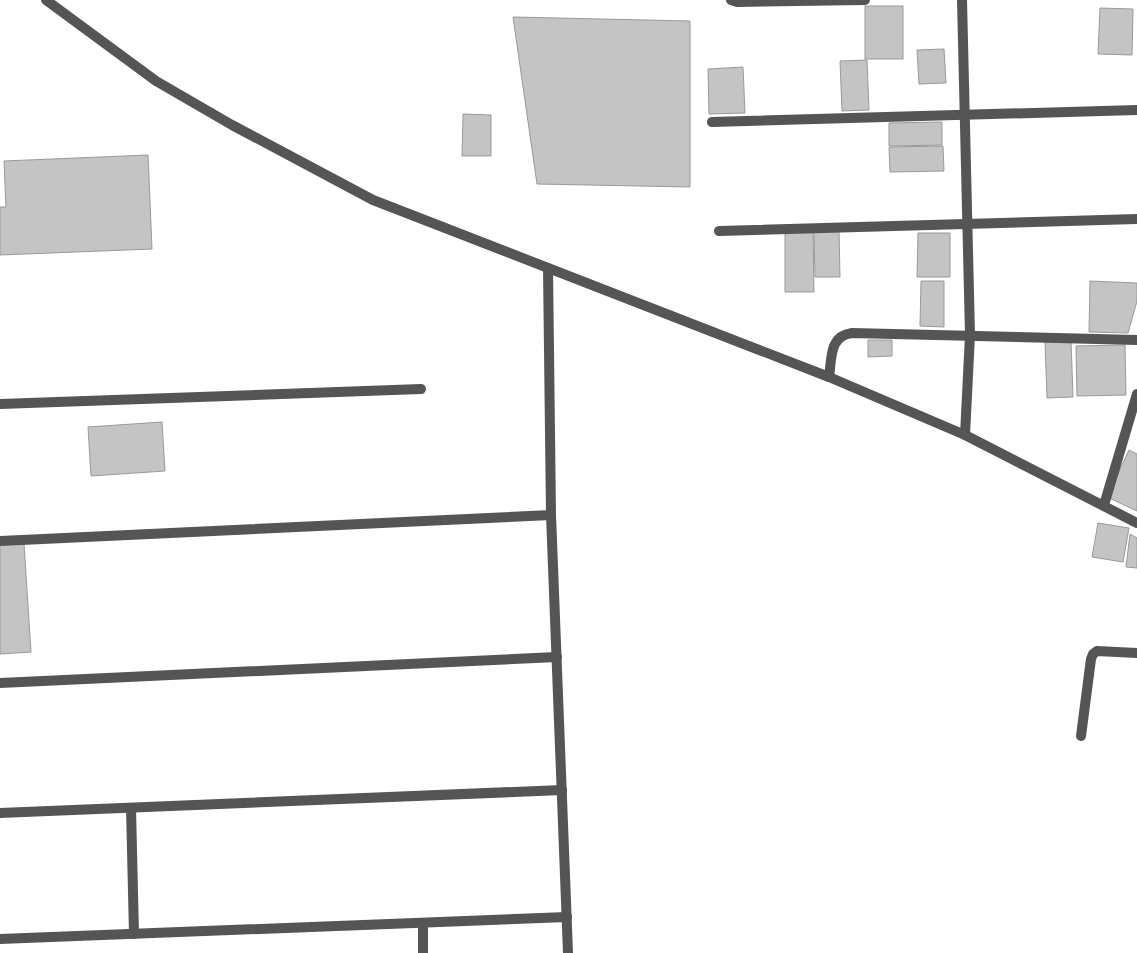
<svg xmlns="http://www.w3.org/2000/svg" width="1137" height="953" font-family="'Fira Sans',sans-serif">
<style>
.building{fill:#c4c4c4;stroke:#999}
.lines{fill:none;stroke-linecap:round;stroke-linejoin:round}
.service{stroke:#555;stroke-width:10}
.minor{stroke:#555;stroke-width:10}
.tertiary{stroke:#555;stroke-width:10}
</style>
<rect width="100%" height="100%" fill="#fff"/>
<g class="building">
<rect x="865" y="6" width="38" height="53"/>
<polygon points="1100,8 1133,9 1132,55 1098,54"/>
<polygon points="513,17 690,21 690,187 537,184"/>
<polygon points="944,49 946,83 919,84 917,50"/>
<polygon points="867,60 869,110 842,111 840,61"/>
<polygon points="743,67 745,113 709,114 708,69"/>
<polygon points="463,114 491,115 491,156 462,156"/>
<polygon points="942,122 942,145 889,146 889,123"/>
<polygon points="943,146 944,171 890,172 889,147"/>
<polygon points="148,155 152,249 0,255 0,207 6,207 4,161"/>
<polygon points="839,231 840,277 815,277 814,232"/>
<polygon points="785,232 813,232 814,292 785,292"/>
<polygon points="918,233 950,233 950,277 917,277"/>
<polygon points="921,281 944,281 944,327 920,326"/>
<polygon points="1090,281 1137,283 1137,301 1128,333 1089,332"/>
<polygon points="868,340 892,340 892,356 868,357"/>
<polygon points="1071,341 1073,397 1047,398 1045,342"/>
<polygon points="1125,345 1126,395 1077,396 1076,346"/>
<polygon points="162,422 165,471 91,476 88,427"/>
<polygon points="1129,450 1137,454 1137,511 1107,497"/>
<polygon points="1098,523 1129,528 1123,562 1092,557"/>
<polygon points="1130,534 1137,538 1137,568 1126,567"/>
<polygon points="24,544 31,652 0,654 0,545"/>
</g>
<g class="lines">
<g class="service">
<polyline points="0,404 421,389"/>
<polyline points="0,541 551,515"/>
<polyline points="0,683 557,657"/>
<polyline points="131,808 134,934"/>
<polyline points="0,813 562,790"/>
<polyline points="423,923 423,953"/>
<polyline points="0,939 567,917"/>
</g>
<g class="minor">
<polyline points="731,0 737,2 865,0"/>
<polyline points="962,0 970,335 965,435"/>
<polyline points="712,122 1137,110"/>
<polyline points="719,231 1137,219"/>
<polyline points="548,268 551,515 568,953"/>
<path d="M 829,377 C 832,358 829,336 852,333 L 1137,340"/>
<polyline points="1081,736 1091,659 1093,654 1097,651 1137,653"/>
</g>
<g class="tertiary">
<polyline points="46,0 156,81 232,125 373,200 829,377 965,435 1137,523"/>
<polyline points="1104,505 1137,394"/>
</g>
</g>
</svg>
